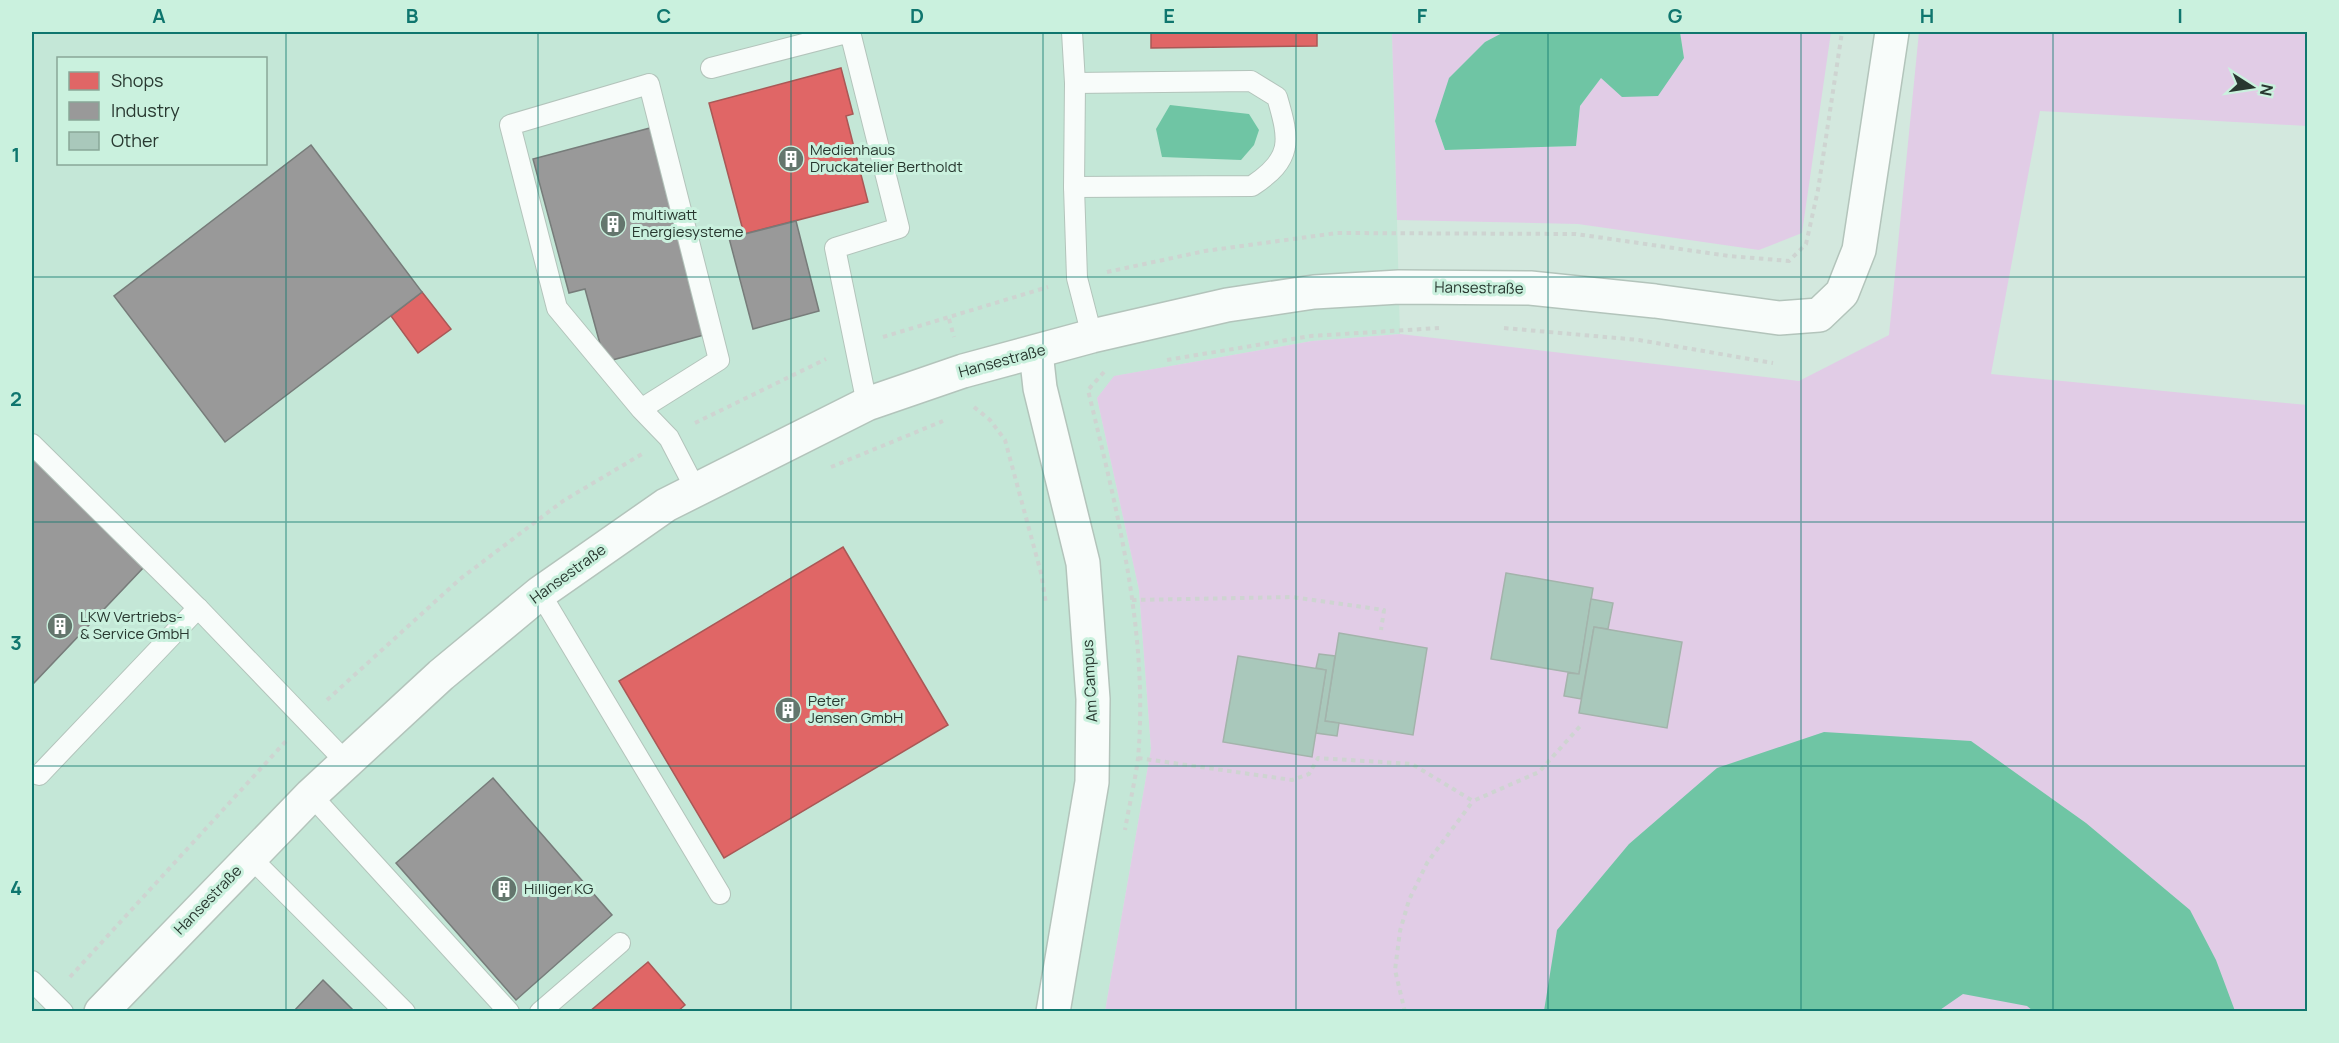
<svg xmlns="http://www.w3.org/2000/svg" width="2339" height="1043" font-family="Manrope,sans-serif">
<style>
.built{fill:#c4e7d7;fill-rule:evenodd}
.green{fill:#e1cce6}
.water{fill:#6fc5a4}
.shops{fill:#e06666;stroke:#a95856;stroke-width:1.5}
.industry{fill:#999;stroke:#777c7a;stroke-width:1.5}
.building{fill:#a9c8bb;stroke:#a3b3ab;stroke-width:1.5}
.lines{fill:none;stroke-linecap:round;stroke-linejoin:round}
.service-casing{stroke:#b3c4bb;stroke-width:22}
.minor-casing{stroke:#b3c4bb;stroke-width:36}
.tertiary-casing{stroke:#b3c4bb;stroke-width:36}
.path{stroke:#ced4d1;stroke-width:4;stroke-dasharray:4.5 4.5;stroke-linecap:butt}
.service{stroke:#f8fcfa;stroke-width:20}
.minor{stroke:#f8fcfa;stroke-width:33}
.tertiary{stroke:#f8fcfa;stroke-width:33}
.grid{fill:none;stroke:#0f766e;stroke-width:1.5;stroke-opacity:0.55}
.labels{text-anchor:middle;stroke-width:6;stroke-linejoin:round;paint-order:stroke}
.poi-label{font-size:15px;fill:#283830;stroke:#caf1de;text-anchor:start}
.street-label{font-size:15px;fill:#283830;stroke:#caf1de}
.neatline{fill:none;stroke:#0f766e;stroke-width:2}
.grid-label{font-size:20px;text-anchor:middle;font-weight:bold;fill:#0f766e}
</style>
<rect width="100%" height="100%" fill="#d3e8de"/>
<path class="built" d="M 32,32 L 1392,32 L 1400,334 L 1312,341 L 1115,376 L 1097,398 L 1139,590 L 1151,749 L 1105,1011 L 32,1011 ZM 58,58 L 266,58 L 266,164 L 58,164 Z"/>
<g class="green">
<polygon points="1392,32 1504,32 1485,42 1435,121 1445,150 1576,146 1580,106 1601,78 1684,58 1680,32 1831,32 1802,233 1759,250 1578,224 1397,220"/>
<polygon points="1919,32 2307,32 2307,126 2040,111 1991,374 2307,405 2307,1011 1105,1011 1151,749 1139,590 1097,398 1114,376 1312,341 1400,334 1799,381 1889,335"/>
</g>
<g class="water">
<polygon points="1504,32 1680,32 1684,58 1658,96 1622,97 1601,78 1580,106 1576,146 1445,150 1435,121 1449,78 1485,42"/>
<polygon points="1170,105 1249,114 1259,130 1254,145 1241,160 1162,157 1156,129"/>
<polygon points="1824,732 1971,741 2086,823 2190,910 2216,960 2235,1011 2033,1011 2027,1006 1963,994 1937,1012 1544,1011 1557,930 1629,844 1717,768"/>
</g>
<g class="shops">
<polygon points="1151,32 1317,32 1317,46 1151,48"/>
<polygon points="841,68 853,114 846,116 868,202 744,234 709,103"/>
<polygon points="422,292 451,329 418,353 391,316"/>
<polygon points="843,547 948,725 724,858 619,681"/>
<polygon points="648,962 685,1005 677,1012 589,1012"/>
</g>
<g class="industry">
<polygon points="650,128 704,335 605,362 585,289 569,293 533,159"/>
<polygon points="311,145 422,292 225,442 114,296"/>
<polygon points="796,221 819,311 753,329 729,238"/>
<polygon points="32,458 144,567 32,685"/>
<polygon points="493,778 612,915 516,1000 396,863"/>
<polygon points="323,980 355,1012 293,1012"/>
</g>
<g class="building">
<polygon points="1506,573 1593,588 1579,674 1491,659"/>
<polygon points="1591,599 1613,603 1608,629 1594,627 1581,699 1564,696 1568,673 1579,674"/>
<polygon points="1594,627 1682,642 1667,728 1579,713"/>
<polygon points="1339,633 1427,648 1413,735 1325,721"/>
<polygon points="1319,654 1335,656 1325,721 1339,723 1337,736 1316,733 1326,670 1316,668"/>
<polygon points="1238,656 1326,670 1312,757 1223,742"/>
</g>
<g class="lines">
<g class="service-casing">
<g id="service">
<polyline points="1072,32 1075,83 1074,187 1077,278 1092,336"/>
<polyline points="711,68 850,32 899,228 835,248 867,404"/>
<path d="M 1074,187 L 1252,186 C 1293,159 1290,141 1277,97 L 1251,81 L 1075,83"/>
<polyline points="641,409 719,360 649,84 510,125 557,308 641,409 669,438 696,490"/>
<polyline points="32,444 198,608 346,762"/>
<polyline points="540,593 720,894"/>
<polyline points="39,775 198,608"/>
<polyline points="311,795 509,1012"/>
<polyline points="250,857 405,1012"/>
<polyline points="32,981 63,1012"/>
<polyline points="540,1012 620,943"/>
</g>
</g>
<g class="minor-casing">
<polyline id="minor" points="1036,352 1040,388 1083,563 1093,699 1092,782 1053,1012"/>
</g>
<g class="tertiary-casing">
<polyline id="tertiary" points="101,1012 311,795 441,675 540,593 666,505 867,404 963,371 1092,336 1227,305 1314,292 1399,287 1530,288 1655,301 1779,318 1819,315 1842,293 1859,250 1892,32"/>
</g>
<g class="path">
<polyline points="1107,272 1205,251 1337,233 1576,234 1729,256 1789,261 1806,244 1818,190 1842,32"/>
<polyline points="949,319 954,337"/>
<polyline points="1504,328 1639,340 1773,363"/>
<polyline points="883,337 1048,287"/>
<polyline points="1167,360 1311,336 1439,328"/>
<path d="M 1104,372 L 1088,390 C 1117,510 1149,634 1138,758 C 1135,782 1129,806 1125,830"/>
<polyline points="974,407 990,420 1005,440 1041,573 1046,604"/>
<polyline points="695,423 826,359"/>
<polyline points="831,467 943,421"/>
<polyline points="1132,600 1292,597 1384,610 1381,630"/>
<polyline points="327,700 460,579 563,501 642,454"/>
<polyline points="1138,758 1292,780 1309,774 1318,758 1412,764 1473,801 1539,772 1582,724"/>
<polyline points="70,977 286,741"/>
<polyline points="1405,1012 1395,970 1400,931 1409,900 1427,863 1473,801"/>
</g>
<use href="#service" class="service"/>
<use href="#minor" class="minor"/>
<use href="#tertiary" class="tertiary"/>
</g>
<path class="grid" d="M 286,32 L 286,1012M 538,32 L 538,1012M 791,32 L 791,1012M 1043,32 L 1043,1012M 1296,32 L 1296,1012M 1548,32 L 1548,1012M 1801,32 L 1801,1012M 2053,32 L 2053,1012M 32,277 L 2308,277M 32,522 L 2308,522M 32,766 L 2308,766"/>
<defs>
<g id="building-disc" transform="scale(1.35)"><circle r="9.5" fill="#64766d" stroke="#caf1de"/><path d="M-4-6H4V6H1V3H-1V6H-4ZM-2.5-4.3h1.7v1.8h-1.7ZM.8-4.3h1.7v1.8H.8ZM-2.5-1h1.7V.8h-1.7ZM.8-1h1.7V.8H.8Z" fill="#fff"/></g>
</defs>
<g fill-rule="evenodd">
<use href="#building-disc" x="791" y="159"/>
<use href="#building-disc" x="613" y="224"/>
<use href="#building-disc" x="60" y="626"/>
<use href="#building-disc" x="788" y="710"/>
<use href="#building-disc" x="504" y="889"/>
</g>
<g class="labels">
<g class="poi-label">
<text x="810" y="155">Medienhaus<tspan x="810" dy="17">Druckatelier Bertholdt</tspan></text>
<text x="632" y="220">multiwatt<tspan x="632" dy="17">Energiesysteme</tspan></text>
<text x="80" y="622">LKW Vertriebs-<tspan x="80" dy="17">&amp; Service GmbH</tspan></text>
<text x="808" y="706">Peter<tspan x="808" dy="17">Jensen GmbH</tspan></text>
<text x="524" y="894">Hilliger KG</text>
</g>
<g class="street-label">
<text transform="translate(1479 288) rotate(1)" y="5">Hansestraße</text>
<text transform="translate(1002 361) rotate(-15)" y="5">Hansestraße</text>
<text transform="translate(568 574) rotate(-36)" y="5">Hansestraße</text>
<text transform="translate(1090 681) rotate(-93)" y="5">Am Campus</text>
<text transform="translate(208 900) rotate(-46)" y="5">Hansestraße</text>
</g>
</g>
<rect width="2339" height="1043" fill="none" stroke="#caf1de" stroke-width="66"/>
<rect x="57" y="57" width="210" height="108" fill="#caf1de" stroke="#89a798" stroke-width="1.5"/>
<rect x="69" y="72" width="30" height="18" fill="#e06666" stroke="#89a798" stroke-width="1.5"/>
<text x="111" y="87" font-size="18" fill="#283830">Shops</text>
<rect x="69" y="102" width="30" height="18" fill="#999999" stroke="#89a798" stroke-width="1.5"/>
<text x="111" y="117" font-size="18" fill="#283830">Industry</text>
<rect x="69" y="132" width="30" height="18" fill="#a9c8bb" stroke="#89a798" stroke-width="1.5"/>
<text x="111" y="147" font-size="18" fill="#283830">Other</text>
<g transform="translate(2252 87) rotate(102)" stroke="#caf1de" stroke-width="4.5" paint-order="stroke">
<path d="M0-4.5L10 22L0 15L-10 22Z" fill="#283830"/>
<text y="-9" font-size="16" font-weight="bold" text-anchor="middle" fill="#283830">N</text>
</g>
<rect x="33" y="33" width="2273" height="977" class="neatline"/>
<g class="grid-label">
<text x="159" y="23">A</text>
<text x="412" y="23">B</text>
<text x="664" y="23">C</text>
<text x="917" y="23">D</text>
<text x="1169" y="23">E</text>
<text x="1422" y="23">F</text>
<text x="1675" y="23">G</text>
<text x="1927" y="23">H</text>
<text x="2180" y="23">I</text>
<text x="16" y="162">1</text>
<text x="16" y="406">2</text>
<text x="16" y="650">3</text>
<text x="16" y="895">4</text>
</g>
</svg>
